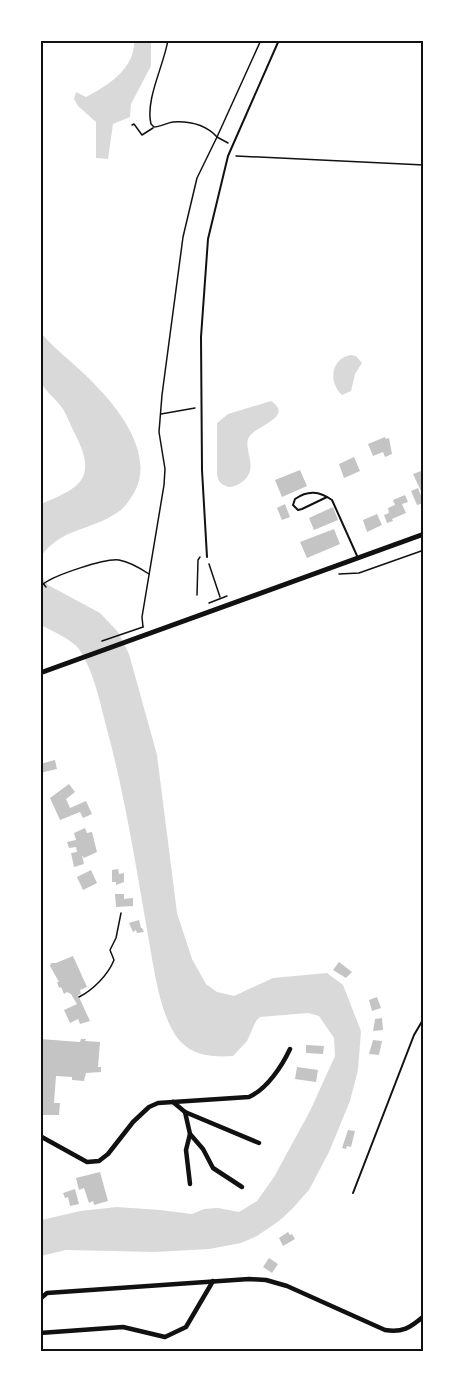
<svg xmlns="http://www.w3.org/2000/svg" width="464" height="1392" font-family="Quicksand,sans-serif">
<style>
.water{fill:#d9d9d9}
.building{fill:#c4c4c4}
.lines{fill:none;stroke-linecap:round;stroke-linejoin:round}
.path{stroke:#111;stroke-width:1.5}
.service{stroke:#111;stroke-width:2}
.minor{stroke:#111;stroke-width:4.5}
.tertiary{stroke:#111;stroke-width:5}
.neatline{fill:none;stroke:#111;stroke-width:2}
</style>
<rect width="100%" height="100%" fill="#fff"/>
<g class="water">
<path d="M 134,41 L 151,41 L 151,66 L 131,104 L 130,117 L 113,124 L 108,159 L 96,158 L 96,122 L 78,106 L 74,99 L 76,92 L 86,97 C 109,85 135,68 134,41 Z"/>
<path d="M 41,333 C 59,354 82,369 100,390 C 123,414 153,457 135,491 C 131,498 126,507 118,512 C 91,531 63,527 41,556 L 41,504 C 76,489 98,481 77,438 C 72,429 68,418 63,409 C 57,400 47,393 42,384 C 37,375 40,344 41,333 Z"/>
<path d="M 351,355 L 356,356 L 362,363 L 355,374 L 351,391 L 342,395 C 328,382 331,358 351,355 Z"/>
<path d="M 271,401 C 296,418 252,426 248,439 C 244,453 262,472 237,485 C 233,487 228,488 224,485 C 219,483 218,479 217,474 L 217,423 L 228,414 Z"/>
<path d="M 40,574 L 48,585 L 100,613 L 118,632 L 129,654 L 157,755 L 177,913 L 192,959 L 206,984 L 217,992 L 234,996 L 273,978 L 327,973 L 343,985 L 361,1031 L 358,1070 L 350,1101 L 329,1152 L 309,1190 L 292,1209 L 279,1221 L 257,1236 L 241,1243 L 209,1249 L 155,1252 L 66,1250 L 41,1256 L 41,1220 L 46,1219 L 80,1211 L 117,1207 L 160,1210 L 192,1214 L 204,1209 L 218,1208 L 239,1212 L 257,1201 L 274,1177 L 310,1111 L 335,1056 L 334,1038 L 319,1016 L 308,1013 L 260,1017 L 256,1021 L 247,1041 L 233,1056 C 215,1057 196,1057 182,1043 C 161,1023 154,969 149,941 C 136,867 125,794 105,722 C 99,698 93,670 79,649 C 71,639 52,631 41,625 Z"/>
</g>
<g class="building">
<polygon points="385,437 386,439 389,438 392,454 385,457 383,452 373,456 368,444"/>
<polygon points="354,457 360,471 344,478 339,464"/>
<polygon points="300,470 307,486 282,497 275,480"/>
<polygon points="424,470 424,490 421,491 413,474"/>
<polygon points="418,488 424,503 417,505 411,491"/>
<polygon points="405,495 408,502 402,504 406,513 392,519 393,521 387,523 384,515 389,513 388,508 395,505 393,500"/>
<polygon points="285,504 290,517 282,520 277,508"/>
<polygon points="333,507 338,520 314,530 309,518"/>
<polygon points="377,514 382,525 367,532 363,520"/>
<polygon points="334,529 340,544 307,558 300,542"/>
<polygon points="55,760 57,769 40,773 40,764"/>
<polygon points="69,784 75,792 66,799 70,808 86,801 92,814 83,818 80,812 60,820 50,798"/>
<polygon points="85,828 87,833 92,832 97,852 84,858 82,855 84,864 74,867 71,853 77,852 76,847 69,848 67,842 76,840 74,833"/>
<polygon points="118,869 119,874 124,873 124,882 116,885 116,882 112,882 112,870"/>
<polygon points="91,870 97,883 83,890 77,877"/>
<polygon points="115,894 124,894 124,899 133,898 133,906 116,907"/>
<polygon points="139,920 141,928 142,928 144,932 137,933 136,930 133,932 129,923"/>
<polygon points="73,956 87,987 80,990 81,994 78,995 90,1021 80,1024 78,1019 70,1023 64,1010 77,1004 71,994 67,992 64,994 61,987 59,988 57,982 59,982 50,966 51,963 56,963"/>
<polygon points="339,962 352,972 346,978 333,970"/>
<polygon points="377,997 381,1008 372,1011 369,1000"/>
<polygon points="382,1018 383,1030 373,1031 375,1019"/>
<polygon points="40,1039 80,1042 81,1039 86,1039 85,1041 100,1042 98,1067 101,1067 101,1072 86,1073 84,1081 72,1080 72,1077 56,1076 54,1103 60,1103 59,1115 40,1115"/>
<polygon points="373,1040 382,1041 379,1055 369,1054"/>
<polygon points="306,1045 324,1046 323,1054 306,1053"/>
<polygon points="297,1067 318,1070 316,1082 295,1079"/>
<polygon points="348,1130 355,1131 351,1147 347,1146 346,1149 342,1148"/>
<polygon points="100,1172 108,1201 94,1205 93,1201 89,1203 84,1188 79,1190 76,1178"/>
<polygon points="75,1189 79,1204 70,1206 68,1197 65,1198 63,1193"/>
<polygon points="288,1232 290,1235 292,1234 295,1239 283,1246 279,1238"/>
<polygon points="269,1258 278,1264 272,1273 263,1267"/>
</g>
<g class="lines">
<g class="path">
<polyline points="132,125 134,124 142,135 153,128"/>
<polyline points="228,143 217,137 261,40"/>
<polyline points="236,156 424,165"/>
<polyline points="161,414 195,408"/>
<polyline points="209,564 220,597"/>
<polyline points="339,574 359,573 424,550"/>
<polyline points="41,581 46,587"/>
<path d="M 43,584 C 55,575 105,558 119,560 C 130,562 140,568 149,574"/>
<polyline points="197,595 198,560 200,557"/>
<polyline points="209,603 227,596"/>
<path d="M 143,627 L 142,617 L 164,485 L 165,469 L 159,432 L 162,395 L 183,237 L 197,178 L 217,137 C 205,124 190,121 173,122 C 166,123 160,127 154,127 L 151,124 C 145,100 164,65 168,40"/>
<polyline points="102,641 143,627"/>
<path d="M 79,997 C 93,990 108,975 114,960 L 110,950 L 116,938 L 121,913"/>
</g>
<g class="service">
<path d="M 327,497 L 302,509 L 298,510 L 293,505 L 295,499 C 308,490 319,491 332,500 L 358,558"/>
<polyline points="207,557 202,470 201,337 208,239 228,156 279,40"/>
<polyline points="353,1193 414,1035 424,1018"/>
</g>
<g class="minor">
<polyline points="173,1102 185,1112 259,1143"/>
<polyline points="185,1112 190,1134 203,1149 213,1168 242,1187"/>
<polyline points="190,1134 186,1150 190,1184"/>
<path d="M 40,1136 L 87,1162 L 99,1161 L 108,1154 L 133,1122 L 149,1107 L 158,1103 L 249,1097 C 267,1089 282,1066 290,1049"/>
<path d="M 40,1299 L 47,1293 L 249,1279 L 266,1280 L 287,1286 L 385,1330 C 402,1333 410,1328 424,1316"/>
<polyline points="40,1333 123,1327 165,1337 186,1327 213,1281"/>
</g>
<polyline class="tertiary" points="40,673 424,534"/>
</g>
<rect width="464" height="1392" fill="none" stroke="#ffffff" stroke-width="84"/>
<rect x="42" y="42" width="380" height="1308" class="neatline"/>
</svg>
